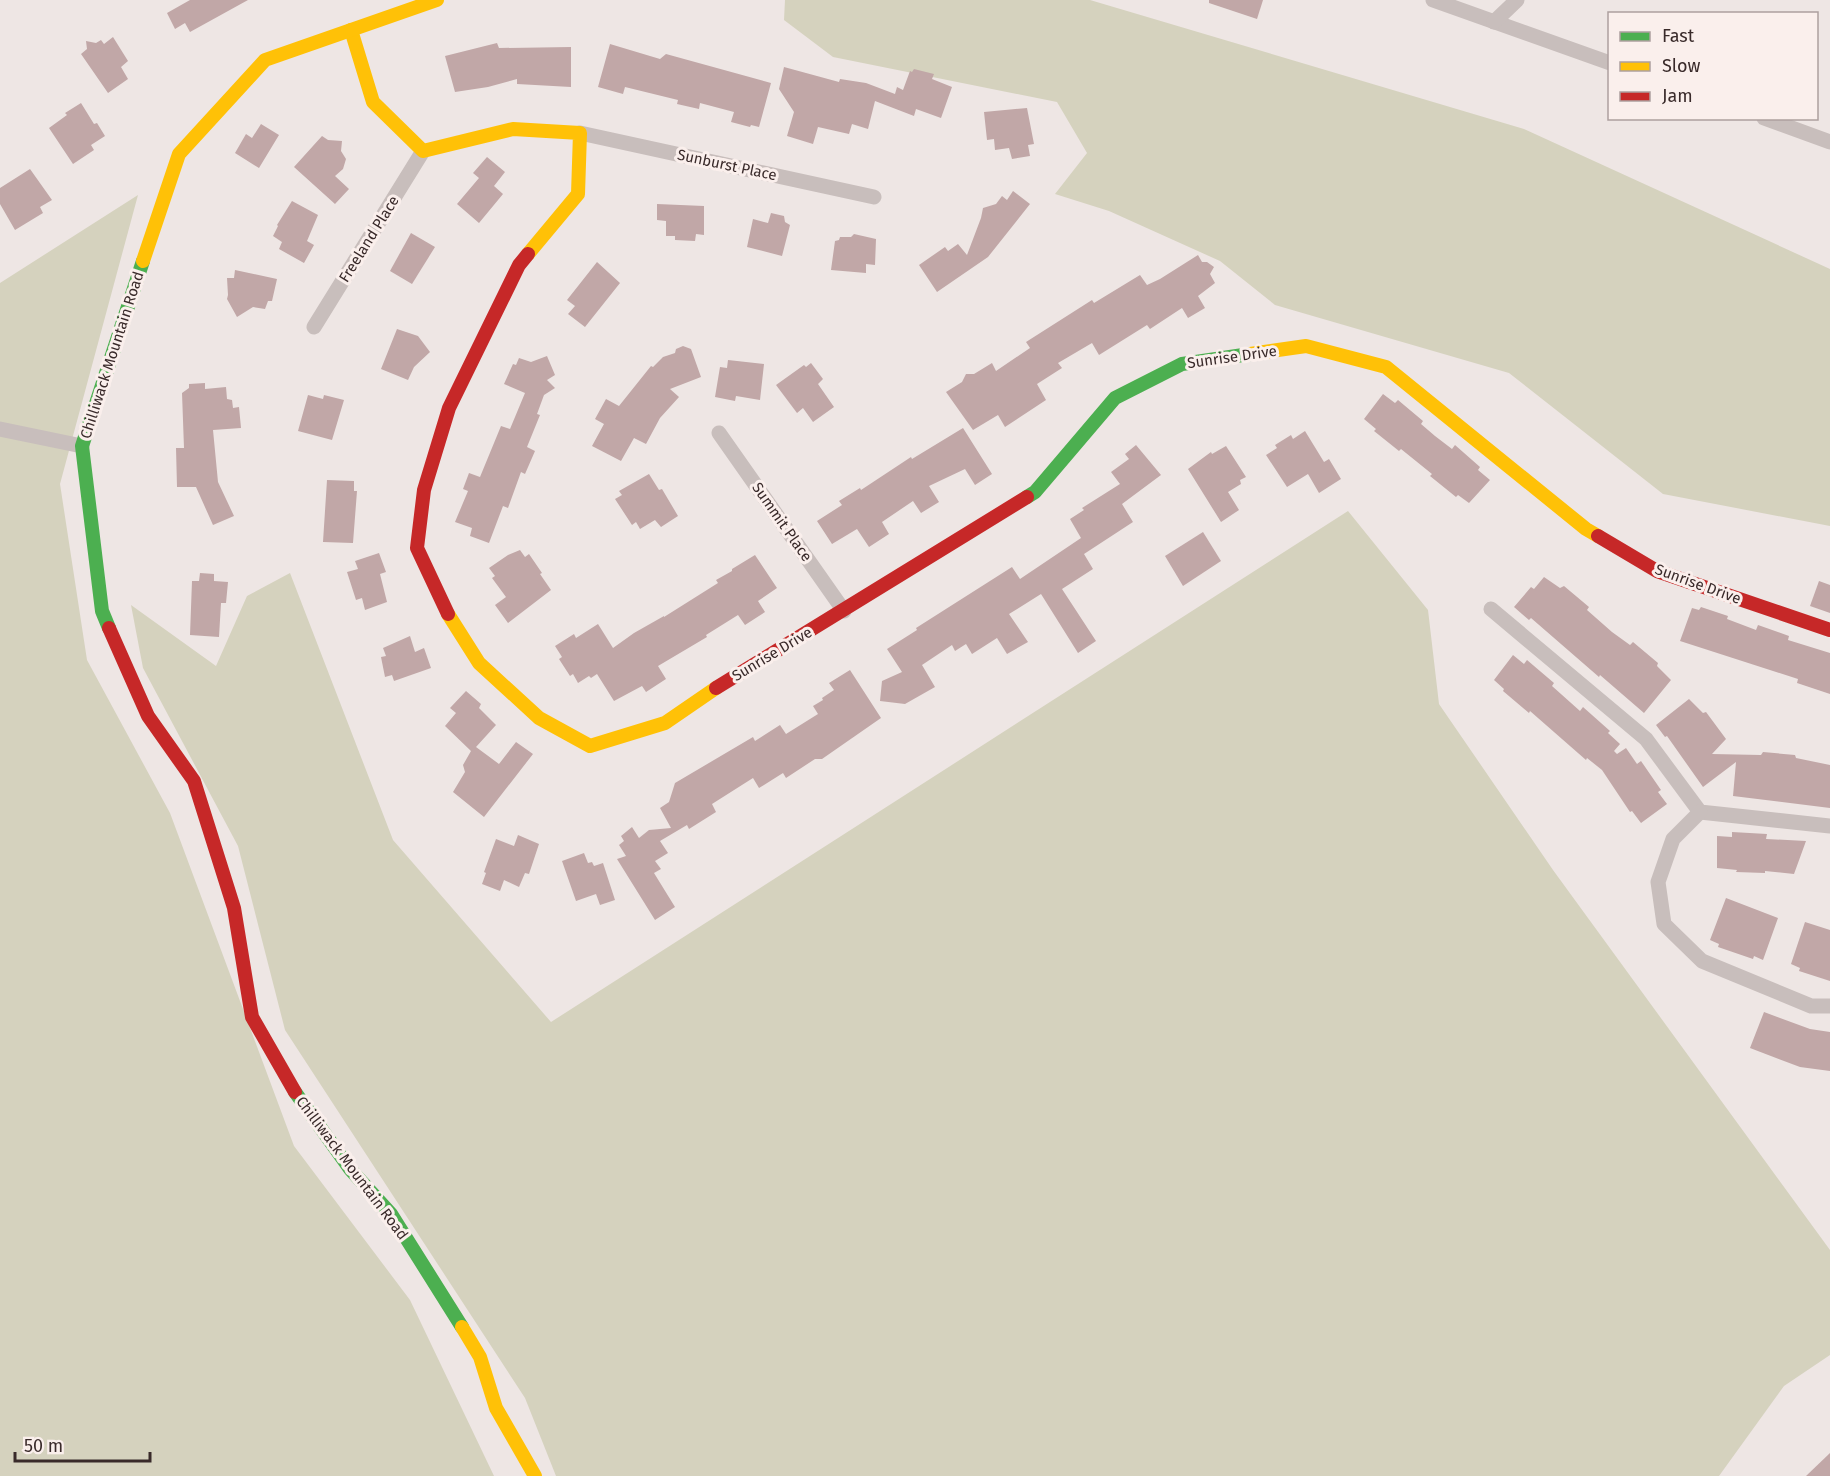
<svg xmlns="http://www.w3.org/2000/svg" width="1830" height="1476" font-family="'Fira Sans',sans-serif">
<style>
.green{fill:#d5d2be}
.building{fill:#c1a7a7}
.lines{fill:none;stroke-linecap:round;stroke-linejoin:round}
.street{stroke:#c8bebc;stroke-width:15}
.fast{stroke:#4caf50;stroke-width:14}
.slow{stroke:#ffc107;stroke-width:14}
.jam{stroke:#c62828;stroke-width:14}
.labels{text-anchor:middle;stroke-width:6;stroke-linejoin:round;paint-order:stroke}
.street-label{font-size:15px;fill:#392a2a;stroke:#faefec}
</style>
<rect width="100%" height="100%" fill="#eee6e4"/>
<g class="green">
<polygon points="785,0 1090,0 1524,129 1830,269 1830,526 1663,494 1509,373 1275,305 1220,261 1109,211 1055,194 1087,153 1057,102 833,57 784,20"/>
<polygon points="138,195 60,484 87,660 170,813 294,1146 410,1300 494,1476 0,1476 0,283"/>
<polygon points="1348,511 1428,610 1439,704 1553,870 1830,1250 1830,1355 1784,1386 1719,1476 556,1476 525,1398 285,1030 238,846 143,668 131,605 216,666 247,596 290,573 393,840 551,1022"/>
</g>
<g class="building">
<polygon points="190,0 248,0 190,32 185,23 175,29 167,13"/>
<polygon points="1209,0 1263,0 1257,19 1209,3"/>
<polygon points="113,37 128,61 121,67 128,79 108,93 81,54 87,49 86,41 96,43 101,40 104,44"/>
<polygon points="497,43 499,48 571,47 571,87 517,84 517,79 488,87 455,92 445,56"/>
<polygon points="610,44 660,59 666,54 771,83 759,127 751,125 750,127 731,122 734,112 700,103 699,109 677,104 678,100 625,87 623,94 598,87"/>
<polygon points="784,67 839,82 840,79 866,83 895,94 897,87 903,90 910,71 912,72 914,69 934,74 932,79 952,87 941,118 916,109 914,116 875,101 868,129 852,124 849,134 818,127 813,144 787,136 794,112 779,89"/>
<polygon points="81,103 94,124 97,123 105,136 91,145 94,150 73,164 49,128 67,115 65,113"/>
<polygon points="1027,108 1034,144 1028,145 1030,156 1012,159 1009,148 995,150 994,139 987,140 984,112"/>
<polygon points="261,124 279,135 259,168 235,153 246,134 252,138"/>
<polygon points="322,136 328,140 342,141 341,151 346,159 343,169 335,176 349,189 335,204 294,167"/>
<polygon points="487,157 505,172 494,186 503,194 479,223 457,204 479,178 473,173"/>
<polygon points="30,169 52,200 40,207 43,213 15,230 0,204 0,188"/>
<polygon points="1013,191 1030,204 988,257 937,292 919,265 945,247 948,251 958,244 967,255 981,218 983,208 996,204 1002,196 1007,200"/>
<polygon points="292,201 318,215 307,241 314,245 304,263 279,249 282,242 273,236 278,226 277,225"/>
<polygon points="657,204 704,206 704,235 696,234 695,241 675,240 675,236 666,236 666,221 657,220"/>
<polygon points="771,213 784,216 785,222 790,225 782,256 747,247 753,219 768,223"/>
<polygon points="411,233 435,247 412,284 390,271"/>
<polygon points="854,234 876,239 875,265 866,264 866,273 831,270 835,241 839,240 840,237 851,237"/>
<polygon points="1198,255 1202,262 1207,262 1214,267 1210,274 1215,283 1198,296 1205,308 1188,318 1182,308 1150,329 1147,325 1099,355 1092,343 1058,363 1062,368 1037,384 1046,400 1005,427 998,415 973,430 946,392 962,382 966,374 974,374 992,363 996,371 1030,348 1026,342 1092,300 1094,303 1140,275 1147,285 1160,279"/>
<polygon points="597,262 620,283 585,327 568,314 575,306 567,300"/>
<polygon points="235,270 277,279 272,301 268,301 265,309 253,307 237,317 227,299 228,295 227,278 234,278"/>
<polygon points="397,329 418,336 430,352 414,367 408,380 381,369"/>
<polygon points="683,346 691,349 701,377 670,389 679,397 660,418 646,444 634,438 621,461 592,446 604,424 595,419 606,399 619,406 651,366 653,367 663,357 675,353 676,349"/>
<polygon points="547,356 555,375 547,380 555,388 544,395 537,414 540,415 527,447 535,451 525,474 521,472 508,508 503,506 489,543 470,536 472,528 455,522 468,491 463,489 469,473 480,477 501,426 510,429 525,393 504,384 513,364 516,365 519,358 531,362"/>
<polygon points="728,360 764,364 760,400 736,396 735,401 715,397 720,367 727,368"/>
<polygon points="811,363 823,379 818,384 834,407 813,422 803,408 797,413 776,385 804,365 806,367"/>
<polygon points="205,383 205,389 226,387 227,399 232,400 233,408 239,407 241,428 213,430 218,482 234,516 213,525 196,487 177,487 176,448 184,448 182,393 189,388 189,384"/>
<polygon points="1383,394 1395,403 1398,400 1423,421 1421,424 1435,436 1452,449 1455,445 1480,467 1478,470 1490,480 1469,503 1458,495 1456,497 1430,476 1432,474 1401,449 1399,451 1374,431 1376,429 1364,419"/>
<polygon points="308,395 323,399 324,395 344,400 332,440 298,431"/>
<polygon points="963,428 992,474 975,485 965,469 929,486 939,502 921,513 913,501 882,522 889,534 869,547 857,529 832,544 817,521 842,505 839,501 860,488 861,490 911,457 912,459"/>
<polygon points="1305,431 1324,462 1329,459 1341,479 1319,493 1308,474 1287,487 1266,455 1277,448 1275,445 1291,435 1293,439"/>
<polygon points="1136,445 1161,475 1122,504 1133,522 1084,554 1093,569 1062,589 1096,641 1078,653 1041,594 1009,614 1028,642 1007,654 997,638 972,654 966,644 955,651 952,645 922,665 935,687 905,704 880,701 882,681 902,672 887,649 917,630 916,628 1012,567 1020,579 1081,538 1070,519 1084,510 1082,508 1120,484 1111,472 1129,459 1125,454"/>
<polygon points="1226,446 1246,477 1240,480 1241,484 1228,492 1239,510 1221,522 1188,469 1211,452 1212,454"/>
<polygon points="649,474 659,490 662,489 678,516 661,527 655,520 640,529 636,522 632,525 615,499 622,495 619,491"/>
<polygon points="327,480 354,481 354,491 357,491 353,543 323,542"/>
<polygon points="1203,532 1221,561 1183,586 1165,556"/>
<polygon points="520,550 525,557 529,554 542,573 540,574 551,590 508,623 495,605 506,597 492,578 495,576 489,568 508,555"/>
<polygon points="379,553 386,572 380,574 387,602 365,610 362,598 356,600 347,572 358,569 355,561"/>
<polygon points="755,555 777,588 758,601 765,612 745,625 738,615 706,635 707,637 658,666 666,679 646,692 642,686 614,701 597,674 591,678 589,676 578,683 573,674 570,676 559,659 562,657 555,646 574,634 576,638 598,624 613,648 634,633 664,616 664,617 718,583 716,580 732,571 732,569"/>
<polygon points="200,573 214,574 214,581 228,582 226,603 221,603 219,637 190,635 192,581 199,581"/>
<polygon points="1544,577 1560,588 1564,586 1589,607 1587,610 1612,632 1630,645 1633,642 1658,663 1657,666 1671,680 1644,713 1600,675 1599,677 1531,618 1529,620 1514,607 1531,587 1534,589"/>
<polygon points="1819,581 1830,585 1830,613 1810,606"/>
<polygon points="1701,607 1728,616 1727,619 1756,630 1758,625 1789,636 1788,640 1830,653 1830,694 1797,683 1798,679 1680,641 1692,608 1699,610"/>
<polygon points="410,636 415,652 424,648 431,668 394,681 392,675 385,677 381,657 386,656 383,648"/>
<polygon points="1513,655 1524,664 1527,660 1554,683 1552,686 1580,711 1583,707 1610,731 1608,733 1620,744 1614,751 1617,754 1626,748 1637,764 1641,761 1661,790 1658,792 1667,804 1641,823 1632,811 1630,812 1602,770 1587,758 1586,760 1530,711 1529,713 1503,691 1504,689 1494,680"/>
<polygon points="850,670 881,718 822,759 815,759 786,778 783,773 759,788 753,778 712,804 716,812 689,829 687,825 660,841 668,853 655,861 661,869 654,873 675,907 655,920 617,859 626,856 619,845 624,841 621,836 632,827 639,838 649,830 671,828 660,808 669,802 675,783 753,737 755,741 780,725 786,734 818,714 813,706 823,700 822,698 834,690 829,683"/>
<polygon points="466,691 481,704 479,708 496,725 476,747 499,764 516,742 533,754 484,817 453,792 465,772 463,765 471,751 445,726 456,713 450,708"/>
<polygon points="1689,699 1703,713 1706,712 1726,739 1712,754 1761,755 1763,752 1795,755 1796,758 1830,765 1830,808 1733,796 1736,762 1703,787 1667,736 1665,737 1656,725"/>
<polygon points="1732,832 1767,834 1766,839 1806,841 1794,874 1765,871 1765,873 1736,872 1737,870 1717,868 1717,836 1732,837"/>
<polygon points="518,835 539,844 529,874 525,873 519,887 504,880 500,891 482,884 486,873 484,872 496,839 514,846"/>
<polygon points="584,853 588,863 592,862 594,866 603,863 615,900 600,905 596,894 576,901 562,861"/>
<polygon points="1726,898 1778,918 1763,960 1754,956 1753,959 1718,947 1719,944 1710,940"/>
<polygon points="1805,922 1830,930 1830,981 1799,971 1800,968 1791,964"/>
<polygon points="1764,1012 1810,1029 1830,1032 1830,1071 1800,1067 1750,1048"/>
<polygon points="1830,1453 1830,1476 1806,1476"/>
</g>
<g class="lines">
<g class="street">
<polyline points="1433,0 1610,63"/>
<polyline points="1494,22 1517,0"/>
<polyline points="1764,118 1830,142"/>
<polyline points="580,133 874,197"/>
<polyline points="314,327 423,151"/>
<polyline points="0,429 82,446"/>
<polyline points="719,433 844,611"/>
<polyline points="1491,609 1646,739 1700,812 1830,826"/>
<polyline points="1700,812 1673,839 1658,882 1664,924 1702,961 1811,1006 1830,1006"/>
</g>
<g class="fast">
<polyline points="1027,497 1035,492 1115,398 1182,364 1250,354"/>
<polyline points="109,628 102,611 82,446 143,261"/>
<polyline points="295,1092 350,1169 391,1214 462,1327"/>
</g>
<g class="slow">
<polyline points="351,30 373,102 423,151 513,129 580,133 578,194 528,254"/>
<polyline points="143,261 179,154 265,60 437,0"/>
<polyline points="1250,354 1306,346 1386,367 1586,529 1598,536"/>
<polyline points="448,614 479,663 539,718 590,746 665,723 716,688"/>
<polyline points="462,1327 480,1357 496,1408 535,1476"/>
</g>
<g class="jam">
<polyline points="1598,536 1657,571 1830,630"/>
<polyline points="448,614 417,548 424,490 449,408 519,265 528,254"/>
<polyline points="109,628 148,716 194,781 234,908 252,1017 295,1092"/>
<polyline points="716,688 1027,497"/>
</g>
</g>
<g class="labels">
<g class="street-label">
<text transform="translate(727 165) rotate(12)" y="5">Sunburst Place</text>
<text transform="translate(369 239) rotate(-58)" y="5">Freeland Place</text>
<text transform="translate(112 355) rotate(-72)" y="5">Chilliwack Mountain Road</text>
<text transform="translate(1232 357) rotate(-8)" y="5">Sunrise Drive</text>
<text transform="translate(782 522) rotate(55)" y="5">Summit Place</text>
<text transform="translate(1698 584) rotate(20)" y="5">Sunrise Drive</text>
<text transform="translate(772 654) rotate(-31)" y="5">Sunrise Drive</text>
<text transform="translate(352 1168) rotate(53)" y="5">Chilliwack Mountain Road</text>
</g>
</g>
<rect x="1608" y="12" width="210" height="108" fill="#faefec" stroke="#ada09e" stroke-width="1.5"/>
<rect x="1620" y="32" width="30" height="9" fill="#4caf50" stroke="#ada09e" stroke-width="1.5"/>
<text x="1662" y="42" font-size="18" fill="#392a2a">Fast</text>
<rect x="1620" y="62" width="30" height="9" fill="#ffc107" stroke="#ada09e" stroke-width="1.5"/>
<text x="1662" y="72" font-size="18" fill="#392a2a">Slow</text>
<rect x="1620" y="92" width="30" height="9" fill="#c62828" stroke="#ada09e" stroke-width="1.5"/>
<text x="1662" y="102" font-size="18" fill="#392a2a">Jam</text>
<path d="M15 1452v9h135v-9" fill="none" stroke="#392a2a" stroke-width="3"/>
<text x="24" y="1452" font-size="18" fill="#392a2a" stroke="#faefec" stroke-width="4.5" paint-order="stroke">50 m</text>
</svg>
